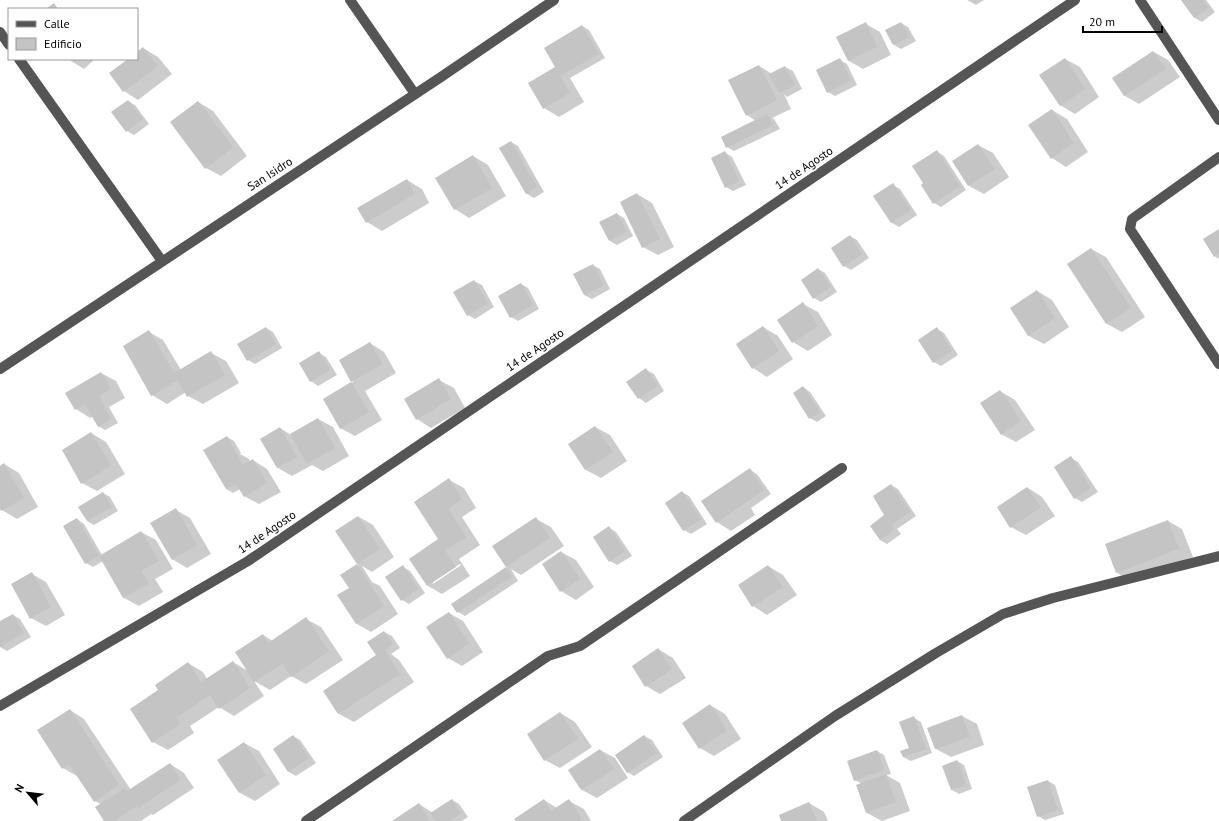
<svg xmlns="http://www.w3.org/2000/svg" width="1219" height="821" font-family="'PT Sans',sans-serif">
<style>
.shadow{fill:#0003;fill-rule:evenodd}
.building{fill:#c4c4c4}
.lines{fill:none;stroke-linecap:round;stroke-linejoin:round}
.minor{stroke:#555;stroke-width:10}
.labels{text-anchor:middle;stroke-width:4;stroke-linejoin:round;paint-order:stroke}
.street-label{font-size:12px;fill:#000;stroke:#fff}
</style>
<rect width="100%" height="100%" fill="#fff"/>
<g class="shadow">
<polygon points="967,0 984,0 976,5"/>
<polygon points="1182,0 1206,0 1215,12 1202,22 1195,18"/>
<polygon points="901,23 908,27 916,41 901,49 894,45"/>
<polygon points="866,24 880,32 891,55 863,69 849,61 838,38"/>
<polygon points="582,26 589,30 605,58 570,78 584,102 559,117 544,108 555,69"/>
<polygon points="143,48 158,57 172,74 138,100 124,91 129,59 137,59 137,53"/>
<polygon points="1154,52 1168,60 1180,77 1139,104 1125,96 1113,78"/>
<polygon points="68,59 95,59 84,69"/>
<polygon points="1065,59 1080,67 1099,97 1075,114 1060,105"/>
<polygon points="840,60 847,64 857,85 835,96 828,92"/>
<polygon points="759,66 772,74 785,67 793,71 802,89 787,97 784,94 791,109 772,118 774,119 780,129 734,151 727,147 756,121 747,115"/>
<polygon points="128,101 135,105 149,124 134,135 127,131 113,113"/>
<polygon points="198,102 213,111 247,156 221,176 206,168"/>
<polygon points="1052,110 1067,119 1088,152 1066,167 1052,158"/>
<polygon points="511,142 518,146 544,192 534,198 527,194 500,148"/>
<polygon points="978,145 993,153 1009,177 984,194 969,186 953,162"/>
<polygon points="724,152 732,157 746,185 733,191 726,187"/>
<polygon points="937,152 944,156 966,190 941,207 934,203 922,185"/>
<polygon points="473,156 488,165 506,196 469,218 455,209"/>
<polygon points="407,180 422,189 429,203 382,231 367,222"/>
<polygon points="893,185 900,189 917,215 899,227 892,223 875,197"/>
<polygon points="637,194 652,203 674,247 658,255 643,247"/>
<polygon points="617,214 624,218 633,236 617,245 610,241"/>
<polygon points="1219,231 1219,259 1214,256"/>
<polygon points="850,236 857,240 869,258 851,270 844,266"/>
<polygon points="1091,249 1106,257 1145,317 1122,332 1107,324 1069,265"/>
<polygon points="593,265 600,269 610,289 592,299 584,295"/>
<polygon points="818,269 825,273 837,292 821,302 814,298"/>
<polygon points="474,281 482,285 494,307 475,319 468,315"/>
<polygon points="521,284 528,288 539,309 518,321 511,317"/>
<polygon points="1037,291 1052,300 1069,327 1044,344 1029,336 1011,308"/>
<polygon points="803,304 818,312 832,335 808,351 793,342"/>
<polygon points="763,327 778,336 793,359 767,377 753,368"/>
<polygon points="266,328 273,332 282,348 255,364 248,360"/>
<polygon points="937,329 944,333 958,355 941,366 934,362"/>
<polygon points="149,332 163,340 181,370 211,353 226,361 239,383 203,404 188,396 186,392 167,404 152,395"/>
<polygon points="370,343 384,352 396,373 365,391 382,420 355,436 340,428 324,400 353,382 340,360"/>
<polygon points="319,353 326,357 337,375 318,386 311,381"/>
<polygon points="646,370 654,374 664,391 646,403 639,398"/>
<polygon points="101,373 116,381 125,398 109,407 118,423 105,430 98,426 93,416 90,418 76,409"/>
<polygon points="439,380 454,388 465,408 431,428 417,419"/>
<polygon points="803,387 810,392 826,416 817,422 810,418"/>
<polygon points="1000,391 1015,400 1035,430 1016,442 1001,434"/>
<polygon points="318,419 333,427 349,456 323,471 312,465 292,476 278,468 261,439 280,428 291,435"/>
<polygon points="595,427 610,435 627,461 601,478 586,470 570,444"/>
<polygon points="91,433 106,442 125,474 97,491 82,483"/>
<polygon points="227,437 234,441 241,453 240,454 249,459 250,462 253,460 267,469 281,492 259,504 244,496 240,489 233,493 226,489"/>
<polygon points="1071,458 1078,462 1098,492 1082,502 1075,498"/>
<polygon points="4,464 19,473 38,507 17,519 2,510 0,507 0,467"/>
<polygon points="750,470 757,474 771,494 751,508 755,515 731,531 717,522"/>
<path d="M 449,480 L 464,488 L 476,508 L 462,517 L 480,545 L 459,559 L 470,576 L 442,594 L 428,586 L 410,559 L 439,540 ZM 460,564 L 461,565 L 433,584 L 433,581 Z"/>
<polygon points="891,485 898,489 916,516 897,529 901,534 887,544 880,540"/>
<polygon points="1028,488 1042,497 1055,516 1026,535 1011,527"/>
<polygon points="682,492 689,496 707,524 691,534 684,530"/>
<polygon points="103,493 110,497 118,511 94,525 87,521"/>
<polygon points="176,510 190,518 211,554 187,568 172,559"/>
<polygon points="359,517 373,525 394,557 372,572 362,566 372,582 380,586 398,614 371,632 357,624 350,588 342,575 358,565 337,531"/>
<polygon points="77,519 84,524 102,555 141,532 156,540 173,569 155,579 163,592 139,606 124,598 103,561 93,567 86,563"/>
<polygon points="536,519 551,527 564,546 521,575 511,569 518,581 465,616 458,612 452,604 507,568 493,547"/>
<polygon points="1168,521 1182,529 1193,557 1131,581 1117,573"/>
<polygon points="609,528 616,532 632,556 617,565 610,561"/>
<polygon points="561,552 576,560 594,587 576,600 561,591 543,564"/>
<polygon points="768,566 783,575 797,595 767,615 753,606"/>
<polygon points="403,567 410,571 425,593 409,604 402,600"/>
<polygon points="32,574 46,582 65,615 46,626 31,618"/>
<polygon points="449,613 463,621 483,652 462,666 448,658"/>
<polygon points="13,615 20,619 31,637 7,651 0,647 0,623"/>
<polygon points="306,619 321,627 343,660 306,684 291,676 270,690 254,681 264,696 234,716 219,707 190,726 194,733 168,750 153,742 159,690 188,663 203,672 207,679 233,662 248,671 263,635 273,641"/>
<polygon points="384,632 392,636 400,648 391,654 399,660 414,682 354,722 339,714 324,691 377,655"/>
<polygon points="658,649 673,658 686,678 660,694 646,686"/>
<polygon points="710,705 725,714 741,739 714,756 700,748"/>
<polygon points="70,710 84,719 131,790 170,764 184,773 194,788 153,815 151,814 141,821 105,821 101,804 95,801 77,776 63,768"/>
<polygon points="560,713 575,722 592,747 560,768 545,760"/>
<polygon points="962,716 977,724 984,745 951,757 936,749 929,728"/>
<polygon points="914,718 921,722 932,753 911,761 903,757 910,748"/>
<polygon points="293,736 300,740 316,763 296,776 289,772 274,749"/>
<polygon points="644,736 652,740 663,757 634,776 627,772"/>
<polygon points="244,743 259,751 280,784 255,801 240,793 219,760"/>
<polygon points="600,750 615,758 628,778 597,798 582,790 569,770"/>
<polygon points="877,751 884,755 891,774 886,775 900,783 910,811 882,821 867,813 857,785 862,784 855,780"/>
<polygon points="957,761 964,765 972,789 959,794 952,790"/>
<polygon points="1048,781 1055,785 1064,814 1045,820 1038,816"/>
<polygon points="452,800 459,804 468,817 462,821 394,821 419,804 433,813"/>
<polygon points="544,800 557,808 569,801 584,809 591,821 517,821"/>
<polygon points="809,803 824,812 828,821 782,821"/>
</g>
<g class="building">
<polygon points="1181,0 1203,0 1209,8 1194,18"/>
<polygon points="54,3 58,9 46,9"/>
<polygon points="866,22 877,47 848,61 836,37"/>
<polygon points="901,22 909,37 893,45 885,30"/>
<polygon points="582,25 599,54 560,76 570,93 543,109 528,83 555,67 544,48"/>
<polygon points="143,47 158,66 123,92 109,73 128,59 137,59 137,52"/>
<polygon points="1153,51 1166,69 1124,96 1112,78"/>
<polygon points="840,58 851,80 827,93 816,70"/>
<polygon points="1065,58 1085,89 1060,106 1039,75"/>
<polygon points="759,65 777,100 746,116 728,80"/>
<polygon points="785,66 795,85 779,93 769,74"/>
<polygon points="128,100 143,119 126,132 111,112"/>
<polygon points="198,101 233,147 205,169 170,122"/>
<polygon points="1052,109 1074,143 1051,159 1028,125"/>
<polygon points="767,114 773,125 726,148 721,137"/>
<polygon points="511,141 537,187 526,194 499,148"/>
<polygon points="978,144 995,169 968,186 952,161"/>
<polygon points="937,150 960,186 933,204 921,185 923,183 912,166"/>
<polygon points="725,151 739,181 725,188 711,158"/>
<polygon points="473,155 492,188 454,210 435,178"/>
<polygon points="407,179 415,194 366,223 357,208"/>
<polygon points="893,183 911,210 891,223 873,196"/>
<polygon points="637,193 660,239 642,248 620,202"/>
<polygon points="617,213 627,232 609,241 599,222"/>
<polygon points="1219,229 1219,253 1214,257 1203,239"/>
<polygon points="850,235 862,254 843,267 831,248"/>
<polygon points="1091,248 1131,308 1106,324 1067,264"/>
<polygon points="593,264 604,285 584,295 573,274"/>
<polygon points="818,268 831,287 813,299 801,280"/>
<polygon points="474,280 488,303 467,316 453,292"/>
<polygon points="521,283 533,305 510,318 498,296"/>
<polygon points="1037,290 1055,318 1028,336 1010,308"/>
<polygon points="803,302 818,326 792,343 777,320"/>
<polygon points="763,326 779,351 752,369 736,344"/>
<polygon points="266,327 276,344 247,361 237,344"/>
<polygon points="937,327 952,351 933,363 918,340"/>
<polygon points="149,330 174,373 211,351 225,375 187,397 178,380 151,396 123,346"/>
<polygon points="370,342 382,364 351,382 339,360"/>
<polygon points="319,351 330,370 310,382 299,363"/>
<polygon points="646,368 658,386 638,399 626,382"/>
<polygon points="101,372 111,389 99,396 111,419 98,427 85,404 75,410 65,393"/>
<polygon points="439,378 451,399 416,420 404,399"/>
<polygon points="351,382 369,412 340,429 323,399"/>
<polygon points="803,386 820,412 809,419 793,393"/>
<polygon points="1000,390 1021,421 1001,435 980,403"/>
<polygon points="318,418 335,448 307,464 290,434"/>
<polygon points="595,426 613,452 585,470 568,444"/>
<polygon points="280,427 297,457 277,468 260,439"/>
<polygon points="91,432 111,466 81,484 62,450"/>
<polygon points="227,436 243,465 253,459 267,483 244,497 236,484 226,489 203,450"/>
<polygon points="1071,456 1091,488 1074,499 1054,467"/>
<polygon points="4,463 24,498 1,511 0,509 0,466"/>
<polygon points="750,468 764,490 716,523 701,501"/>
<polygon points="449,478 462,499 448,509 466,537 445,550 456,567 427,586 409,559 438,539 414,502"/>
<polygon points="891,484 910,512 891,525 894,530 880,540 870,526 884,515 873,496"/>
<polygon points="1027,487 1041,507 1010,528 997,507"/>
<polygon points="682,491 701,519 683,531 665,503"/>
<polygon points="103,492 112,507 87,521 78,507"/>
<polygon points="176,508 197,545 172,560 150,523"/>
<polygon points="358,516 380,549 357,564 384,606 356,624 337,595 349,588 340,575 357,564 335,531"/>
<polygon points="536,517 550,538 506,567 492,546"/>
<polygon points="77,518 99,556 85,564 63,526"/>
<polygon points="1168,520 1179,549 1116,573 1105,544"/>
<polygon points="609,526 625,551 609,562 593,537"/>
<polygon points="141,531 159,561 141,571 149,583 123,598 99,556"/>
<polygon points="561,551 580,579 560,592 542,564"/>
<polygon points="403,565 418,589 401,601 385,577"/>
<polygon points="768,565 783,587 752,607 738,585"/>
<polygon points="506,567 512,577 457,613 451,604"/>
<polygon points="32,572 51,607 30,619 11,584"/>
<polygon points="449,612 469,643 447,659 426,627"/>
<polygon points="13,614 24,633 0,647 0,621"/>
<polygon points="306,617 329,651 291,677 282,664 254,682 235,652 263,634 268,643"/>
<polygon points="384,631 393,644 385,650 400,674 338,714 323,691 376,655 367,642"/>
<polygon points="658,648 672,669 645,687 632,666"/>
<polygon points="233,661 250,688 219,709 210,695 176,718 180,724 152,743 130,709 158,690 155,685 188,662 201,682"/>
<polygon points="710,704 727,730 699,749 682,723"/>
<polygon points="70,709 119,785 94,802 69,764 62,769 37,730"/>
<polygon points="560,712 578,739 544,761 527,734"/>
<polygon points="962,715 970,737 935,749 927,728"/>
<polygon points="914,716 926,749 903,757 900,751 909,748 899,722"/>
<polygon points="293,735 309,758 288,772 273,749"/>
<polygon points="644,735 657,753 627,773 615,755"/>
<polygon points="244,742 266,775 239,793 217,760"/>
<polygon points="600,749 614,769 581,790 568,770"/>
<polygon points="877,750 884,770 854,781 847,761"/>
<polygon points="957,760 966,785 951,790 942,766"/>
<polygon points="170,763 180,780 138,808 137,806 114,821 104,821 95,807 125,788 127,791"/>
<polygon points="886,774 896,802 866,813 856,785"/>
<polygon points="1048,780 1058,810 1037,817 1027,787"/>
<polygon points="452,799 461,813 449,821 435,821 430,813"/>
<polygon points="544,799 551,811 569,799 583,821 516,821 514,819"/>
<polygon points="809,802 817,821 781,821 779,815"/>
<polygon points="419,803 430,821 392,821"/>
</g>
<g class="lines">
<g class="minor">
<polyline points="350,0 415,94"/>
<polyline points="1140,0 1219,120"/>
<polyline points="0,32 9,45"/>
<polyline points="19,59 162,261"/>
<polyline points="1219,157 1132,219 1130,229 1219,364"/>
<polyline points="0,369 441,77 554,0"/>
<polyline points="0,706 248,561 1075,0"/>
<polyline points="306,821 548,656 580,646 842,468"/>
<polyline points="684,821 835,716 936,653 1003,614 1053,598 1219,556"/>
</g>
</g>
<g class="labels">
<g class="street-label">
<text transform="translate(804 168) rotate(-34)" y="4">14 de Agosto</text>
<text transform="translate(270 174) rotate(-33)" y="4">San Isidro</text>
<text transform="translate(535 350) rotate(-34)" y="4">14 de Agosto</text>
<text transform="translate(267 532) rotate(-34)" y="4">14 de Agosto</text>
</g>
</g>
<rect x="8" y="8" width="130" height="52" fill="#ffffff" stroke="#999999"/>
<rect x="16" y="21" width="20" height="6" fill="#555555" stroke="#999999"/>
<text x="44" y="28" font-size="12" fill="#000000">Calle</text>
<rect x="16" y="38" width="20" height="12" fill="#c4c4c4" stroke="#999999"/>
<text x="44" y="48" font-size="12" fill="#000000">Edificio</text>
<g transform="translate(28 793) rotate(298)" stroke="#ffffff" stroke-width="3" paint-order="stroke">
<path d="M0-3L7 15L0 10L-7 15Z" fill="#000000"/>
<text y="-6" font-size="11" font-weight="bold" text-anchor="middle" fill="#000000">N</text>
</g>
<path d="M1083 26v6h79v-6" fill="none" stroke="#000000" stroke-width="2"/>
<text x="1089" y="26" font-size="12" fill="#000000" stroke="#ffffff" stroke-width="3" paint-order="stroke">20 m</text>
</svg>
